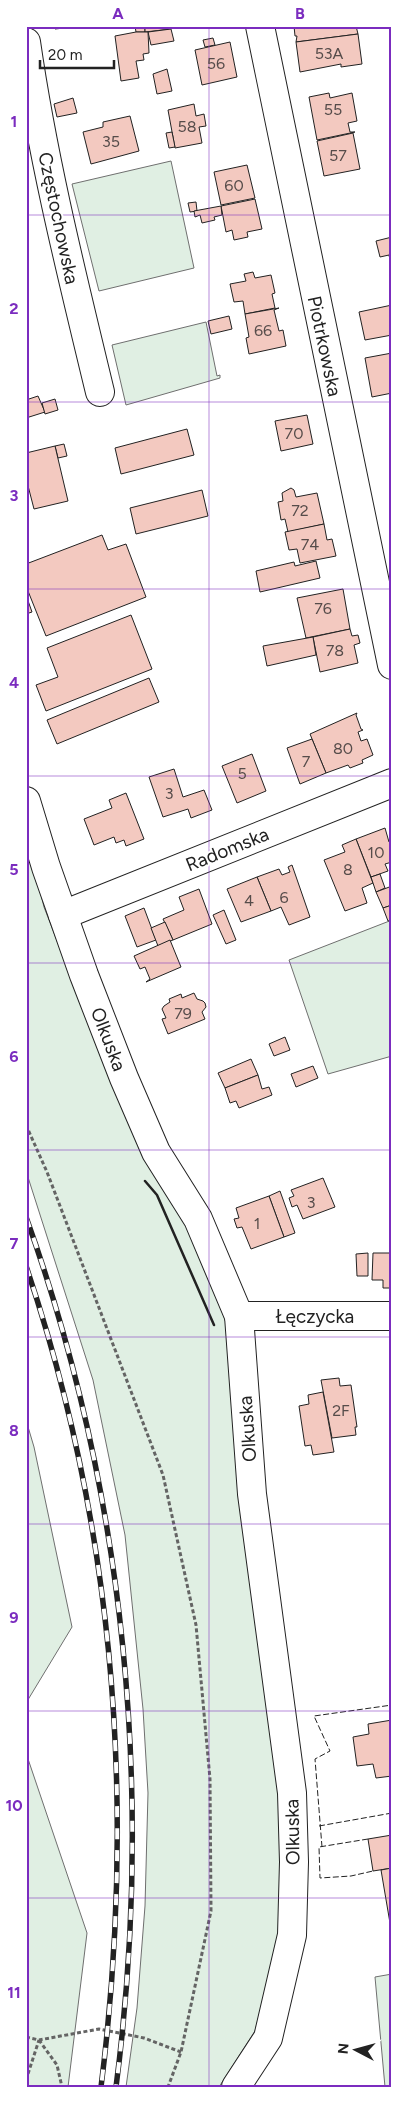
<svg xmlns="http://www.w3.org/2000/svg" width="418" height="2113" font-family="Figtree,sans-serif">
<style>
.green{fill:#e0efe3;stroke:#6f6f6f}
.building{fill:#f3c9c0;stroke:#222}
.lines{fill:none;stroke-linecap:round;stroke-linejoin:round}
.minor-casing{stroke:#222;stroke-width:30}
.path{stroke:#646464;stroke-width:3;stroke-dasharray:4 2.5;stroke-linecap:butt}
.minor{stroke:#fff;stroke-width:28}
.rail-casing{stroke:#222;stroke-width:5.5}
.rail{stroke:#fff;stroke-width:4;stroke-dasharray:11;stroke-linecap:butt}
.fence{stroke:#222;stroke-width:1;stroke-dasharray:6 2.5;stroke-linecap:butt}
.wall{stroke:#222;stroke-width:2.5}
.grid{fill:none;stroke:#7b2cbf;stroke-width:1;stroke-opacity:0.55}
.labels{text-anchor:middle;stroke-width:4;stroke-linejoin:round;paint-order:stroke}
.number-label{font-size:16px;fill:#564c4a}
.street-label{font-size:19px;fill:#222;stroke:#fff}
.neatline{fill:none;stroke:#7b2cbf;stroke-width:2}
.grid-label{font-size:16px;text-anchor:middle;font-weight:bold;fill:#7b2cbf}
</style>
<rect width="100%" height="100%" fill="#fff"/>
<g class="green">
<polygon points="171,161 194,268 99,291 72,184"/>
<polygon points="206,322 217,376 220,375 220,378 126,405 112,345"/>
<polygon points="26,833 44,907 64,959 123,1098 185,1218 230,1332 283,1784 289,1900 255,2031 219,2087 126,2087 137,2008 145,1906 148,1793 143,1709 125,1535 93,1380 26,1171"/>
<polygon points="392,920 392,1056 328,1074 289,960"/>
<polygon points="26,1420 34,1447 72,1627 26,1703"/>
<polygon points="26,1753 87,1933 68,2087 26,2087"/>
<polygon points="392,1974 392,2087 385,2087 375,1977"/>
</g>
<g class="building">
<polygon points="55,26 72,26 73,27 55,29"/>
<polygon points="135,26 145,26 145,32 136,32"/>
<polygon points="145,26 171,26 171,29 145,32"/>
<polygon points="294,26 356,26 358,34 296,42 297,36 295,36"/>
<polygon points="171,29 174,41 151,45 148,32"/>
<polygon points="136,32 148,32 149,53 143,54 144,60 136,61 139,78 121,81 115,36"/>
<polygon points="358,34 362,64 341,67 341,64 300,72 296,42"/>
<polygon points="213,38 215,45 205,47 203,40"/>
<polygon points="230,42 237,77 202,85 195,50"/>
<polygon points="167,69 172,91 157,94 153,74"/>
<polygon points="329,93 330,98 352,93 357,121 348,123 350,132 355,132 317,140 309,97"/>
<polygon points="73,98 77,113 57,117 54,104"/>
<polygon points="194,104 196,116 204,114 206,126 199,127 202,143 175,148 168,110"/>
<polygon points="130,116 139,151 91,164 83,132 103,127 103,122"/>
<polygon points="172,132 175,147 169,148 166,133"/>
<polygon points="353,133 360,169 324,176 317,141"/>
<polygon points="247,165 255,198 221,205 214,172"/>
<polygon points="255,199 262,229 247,232 248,237 234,240 232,230 226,232 221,206"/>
<polygon points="196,202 197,211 190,212 188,203"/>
<polygon points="221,206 222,215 214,217 215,220 202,223 200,215 195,217 194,211"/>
<polygon points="392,237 392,260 390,260 389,255 380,257 376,241"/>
<polygon points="253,272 255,278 271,275 275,293 272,294 275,308 245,314 243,301 234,302 230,284 246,281 244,274"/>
<polygon points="392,305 392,335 365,340 359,312"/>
<polygon points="279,308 274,310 279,331 283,330 286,346 249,354 246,338 249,337 245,314"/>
<polygon points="229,316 232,329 211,334 208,321"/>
<polygon points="392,353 392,393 372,397 365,358"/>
<polygon points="38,396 45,412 26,418 26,400"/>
<polygon points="55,399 58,410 45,414 42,403"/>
<polygon points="307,415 313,444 281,451 275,421"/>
<polygon points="187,429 194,455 121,474 115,448"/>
<polygon points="64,444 67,456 58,458 55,446"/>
<polygon points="55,446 68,501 34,509 26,478 26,453"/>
<polygon points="291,488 294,490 296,497 317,493 324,524 288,532 285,519 281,520 278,502 283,501 282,493"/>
<polygon points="202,490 208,516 136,534 130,508"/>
<polygon points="324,524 327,540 332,539 336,556 300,563 297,549 289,550 285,532"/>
<polygon points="102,535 108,550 126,544 146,597 46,636 26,586 26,564"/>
<polygon points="316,561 320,578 260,592 256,571 294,562 295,566"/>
<polygon points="343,589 350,629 306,638 297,598"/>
<polygon points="26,595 32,612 26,614"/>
<polygon points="131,615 152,669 46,711 36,685 58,677 47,648"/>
<polygon points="350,629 352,636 358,635 360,643 354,645 358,663 320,672 313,637"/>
<polygon points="313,637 316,655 267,666 263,646"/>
<polygon points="149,678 159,702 57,744 47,720"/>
<polygon points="357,713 356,715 361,729 363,730 358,732 361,741 367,739 373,755 362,760 363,763 350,768 348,765 326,773 310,734"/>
<polygon points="312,739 326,773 300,784 287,748"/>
<polygon points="252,754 266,791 237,803 222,766"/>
<polygon points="174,769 183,797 204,790 212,810 191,818 188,809 163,817 149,777"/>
<polygon points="126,793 144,839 126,846 124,840 116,843 114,837 94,845 84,819 112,808 109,800"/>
<polygon points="385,828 389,842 392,841 392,862 385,864 388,871 371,877 356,839"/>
<polygon points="356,839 373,883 362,888 367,903 345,911 324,860 345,852 342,845"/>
<polygon points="292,865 310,917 289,925 281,907 271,911 257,877 279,869 282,875 290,872 288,867"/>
<polygon points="380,874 385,888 376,892 371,877"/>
<polygon points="257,877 271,911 241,922 227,889"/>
<polygon points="392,886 392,905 383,908 376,892"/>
<polygon points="199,889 212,924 173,940 163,919 184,910 179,897"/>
<polygon points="392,905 392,920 388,921 383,908"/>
<polygon points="144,908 156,940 137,947 125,916"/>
<polygon points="224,910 236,940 226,944 213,915"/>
<polygon points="165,922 173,940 158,946 151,928"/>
<polygon points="170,940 181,967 146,982 150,979 145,967 140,969 134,956"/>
<polygon points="194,993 197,999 203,1001 205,1003 206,1007 202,1012 205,1019 168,1034 162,1019 166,1018 162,1009 164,1006 170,1002 169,999 181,994 182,998"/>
<polygon points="285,1037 290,1050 274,1056 269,1044"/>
<polygon points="251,1059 258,1075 225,1088 218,1073"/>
<polygon points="313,1066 318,1078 296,1087 291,1074"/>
<polygon points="258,1075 262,1089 269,1087 272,1095 239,1108 236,1101 230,1103 225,1088"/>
<polygon points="323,1178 335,1207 303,1219 297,1205 292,1207 289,1198 294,1196 291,1190"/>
<polygon points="280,1191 295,1233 284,1237 269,1196"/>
<polygon points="269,1196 284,1237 251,1249 242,1227 237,1228 234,1219 239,1218 236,1208"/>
<polygon points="368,1253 368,1276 357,1276 356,1254"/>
<polygon points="373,1253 392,1253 392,1288 383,1288 383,1280 372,1280"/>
<polygon points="339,1378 340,1386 351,1385 357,1427 355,1427 356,1435 332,1438 321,1380"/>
<polygon points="323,1392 334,1452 313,1455 311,1445 305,1446 299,1406 309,1404 308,1395"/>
<polygon points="392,1720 392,1776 376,1778 373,1764 357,1766 353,1737 369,1734 368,1724"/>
<polygon points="392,1835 392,1868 373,1871 368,1839"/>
<polygon points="392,1868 392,1929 391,1929 381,1870"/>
</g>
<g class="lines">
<g class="minor-casing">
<g id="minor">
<polyline points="260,26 392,665"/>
<path d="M 26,42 C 43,160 72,276 100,392"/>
<polyline points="26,801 46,867 84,975 124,1078 156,1152 198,1219 239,1316 252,1494 292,1793 294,1862 292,1935 268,2038 236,2087"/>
<polyline points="63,915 392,783"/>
<polyline points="239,1316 392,1316"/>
</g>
</g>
<g class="path">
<polyline points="26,1125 47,1172 163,1475 196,1625 210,1779 211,1911 181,2052 168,2087"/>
<polyline points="26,2037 39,2040 99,2029 144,2038 181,2052"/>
<polyline points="39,2040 57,2065 62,2087"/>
<polyline points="26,2080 39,2040"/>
</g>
<use href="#minor" class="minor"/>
<g class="rail-casing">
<g id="rail">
<path d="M 26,1217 C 126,1495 154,1794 116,2087"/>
<path d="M 26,1266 C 116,1532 136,1808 101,2087"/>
</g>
</g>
<use href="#rail" class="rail"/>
<g class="fence">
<polyline points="319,1826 392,1813"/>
<polyline points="368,1839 319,1847 320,1878 351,1876 373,1871"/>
<polyline points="322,1847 315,1759 330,1751 314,1716 392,1705"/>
</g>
<polyline class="wall" points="145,1181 157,1195 214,1325"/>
</g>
<path class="grid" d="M 209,26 L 209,2087M 26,215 L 392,215M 26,402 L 392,402M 26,589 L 392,589M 26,776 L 392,776M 26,963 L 392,963M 26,1150 L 392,1150M 26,1337 L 392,1337M 26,1524 L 392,1524M 26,1711 L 392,1711M 26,1898 L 392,1898"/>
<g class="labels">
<g class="number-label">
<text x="329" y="59">53A</text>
<text x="216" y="69">56</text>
<text x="333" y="115">55</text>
<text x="187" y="132">58</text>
<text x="111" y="147">35</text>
<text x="338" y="161">57</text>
<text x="234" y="191">60</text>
<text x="263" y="336">66</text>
<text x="294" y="439">70</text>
<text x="300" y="516">72</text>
<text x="310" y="550">74</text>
<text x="323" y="614">76</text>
<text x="335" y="656">78</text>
<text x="343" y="754">80</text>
<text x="306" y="767">7</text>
<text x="242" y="779">5</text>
<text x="169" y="799">3</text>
<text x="376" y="858">10</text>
<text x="348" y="875">8</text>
<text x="284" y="903">6</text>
<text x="249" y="906">4</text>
<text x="183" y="1019">79</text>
<text x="311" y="1208">3</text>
<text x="257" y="1229">1</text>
<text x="341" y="1416">2F</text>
</g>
<g class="street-label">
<text transform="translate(59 218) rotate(78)" y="7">Częstochowska</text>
<text transform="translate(325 346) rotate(78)" y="7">Piotrkowska</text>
<text transform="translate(227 849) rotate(-22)" y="7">Radomska</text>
<text transform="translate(109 1039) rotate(69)" y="7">Olkuska</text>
<text x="315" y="1323">Łęczycka</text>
<text transform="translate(247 1429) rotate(-94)" y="7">Olkuska</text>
<text transform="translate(292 1832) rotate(-91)" y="7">Olkuska</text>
</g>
</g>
<rect width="418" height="2113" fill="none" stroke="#ffffff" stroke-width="55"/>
<g transform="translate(356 2050) rotate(276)" stroke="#ffffff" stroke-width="4" paint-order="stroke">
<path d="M0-4L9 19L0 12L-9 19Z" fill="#222222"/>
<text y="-8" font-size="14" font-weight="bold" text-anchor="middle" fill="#222222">N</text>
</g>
<path d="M40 60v8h74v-8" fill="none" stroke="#222222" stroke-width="2.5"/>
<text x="48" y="60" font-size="15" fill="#222222" stroke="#ffffff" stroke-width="4" paint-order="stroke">20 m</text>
<rect x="28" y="28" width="362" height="2058" class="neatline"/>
<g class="grid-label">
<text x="118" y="19">A</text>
<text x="300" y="19">B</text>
<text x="14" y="127">1</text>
<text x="14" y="314">2</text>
<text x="14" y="501">3</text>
<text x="14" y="688">4</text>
<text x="14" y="875">5</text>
<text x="14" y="1062">6</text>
<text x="14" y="1249">7</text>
<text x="14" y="1436">8</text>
<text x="14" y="1623">9</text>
<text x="14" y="1811">10</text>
<text x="14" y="1998">11</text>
</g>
</svg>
